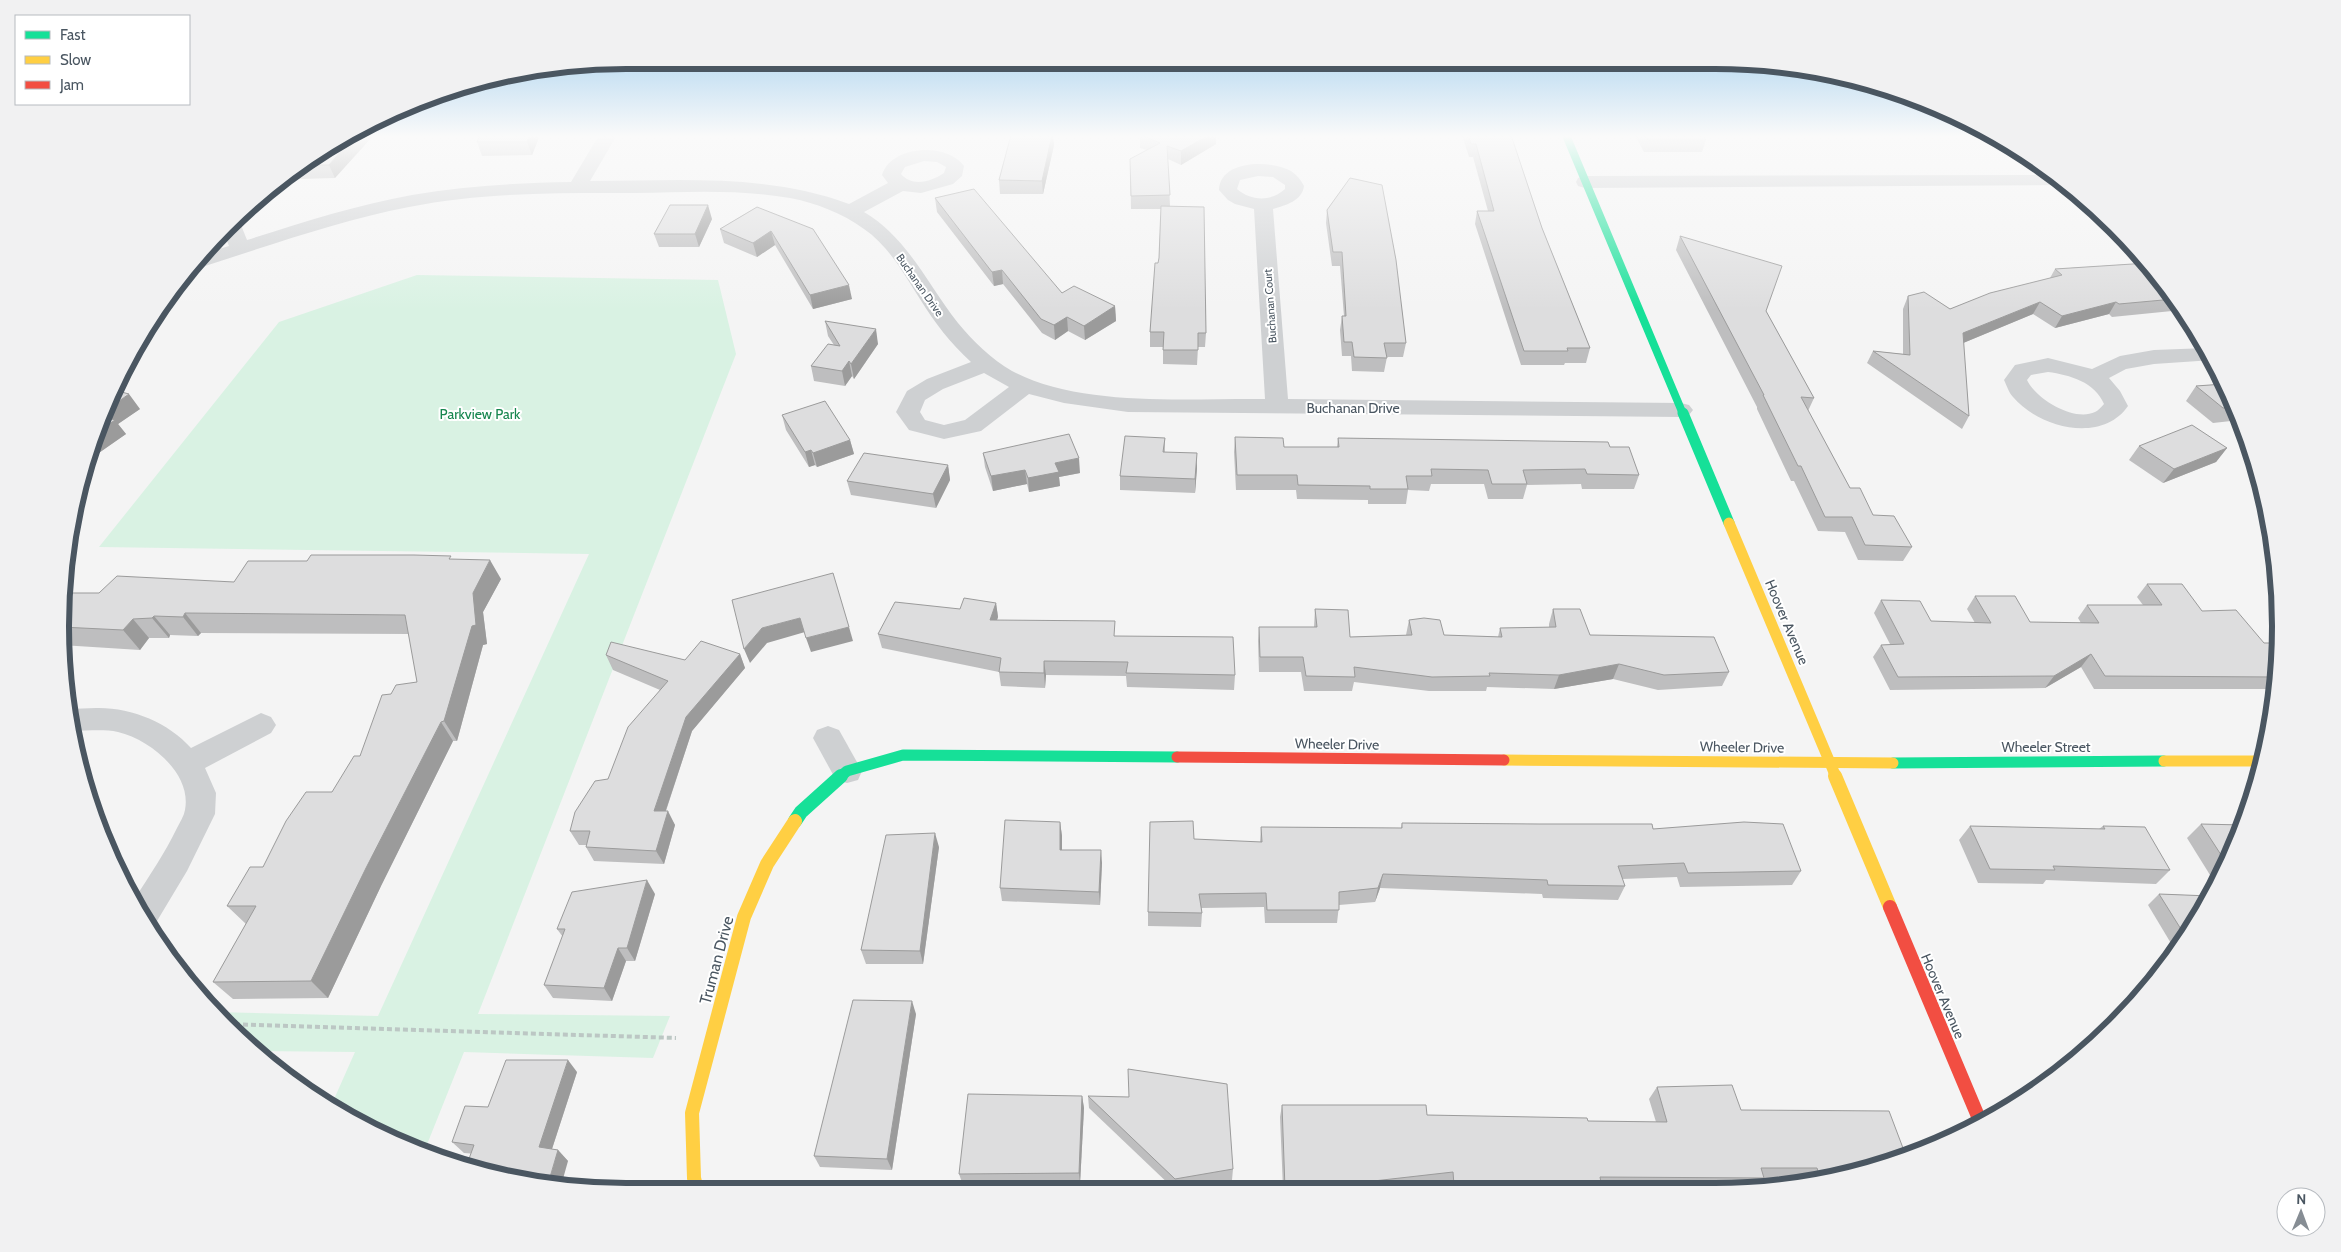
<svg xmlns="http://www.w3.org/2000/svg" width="2341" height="1252" font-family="Cabin,sans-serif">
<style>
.green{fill:#d9f2e3}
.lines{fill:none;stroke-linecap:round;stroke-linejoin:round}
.path{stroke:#bcc7c4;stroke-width:4;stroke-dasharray:5 3;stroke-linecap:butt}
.street{fill:#ced0d2;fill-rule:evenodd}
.fast-far2{stroke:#16e098;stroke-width:8}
.fast-far1{stroke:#16e098;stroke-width:11}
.fast{stroke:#16e098;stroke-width:14}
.slow-far1{stroke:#ffcf43;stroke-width:11}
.slow{stroke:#ffcf43;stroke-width:14}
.jam-far1{stroke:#f24e42;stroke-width:11}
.jam{stroke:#f24e42;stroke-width:14}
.wall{fill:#bebebf}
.shaded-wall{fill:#9b9b9b}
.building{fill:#ddddde;stroke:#9b9b9b}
.labels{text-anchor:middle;stroke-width:4;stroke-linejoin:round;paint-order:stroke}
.far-street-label{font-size:11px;fill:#4a5661;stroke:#fff}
.street-label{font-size:14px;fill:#4a5661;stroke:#fff}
.park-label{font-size:14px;fill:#17864f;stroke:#fff}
.near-street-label{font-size:16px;fill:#4a5661;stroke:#fff}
.rim{fill:none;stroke:#4a5661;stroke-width:6}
</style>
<rect width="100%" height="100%" fill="#f4f4f4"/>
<polygon class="green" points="417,275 718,280 736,354 478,1014 670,1016 653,1058 464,1052 424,1152 375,1133 331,1106 355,1052 256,1051 214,1012 378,1016 589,554 99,547 279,322"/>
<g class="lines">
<polyline class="path" points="227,1024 676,1038"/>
<g class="street">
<path d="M 599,135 L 617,135 L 590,181 C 676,181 766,173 849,204 L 888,183 L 882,175 C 891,145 947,142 964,166 L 962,176 L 953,184 L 921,193 L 903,191 L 864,212 C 908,238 927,284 958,323 C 973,341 991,359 1012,371 C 1080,408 1189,398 1265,399 L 1254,209 L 1235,204 L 1228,200 L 1219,190 C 1220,159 1272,160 1291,171 C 1297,175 1301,180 1304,186 C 1302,201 1286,205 1273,209 L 1288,399 L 1681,403 L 1689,405 L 1693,410 L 1689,415 L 1681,417 L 1128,412 L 1064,403 L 1029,394 L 981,431 L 944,439 L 909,430 L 896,412 L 907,391 L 927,379 L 971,362 C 951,344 934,322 920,299 C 904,274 889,246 864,229 C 842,213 816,203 790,198 C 739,189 687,192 635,193 C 560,193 483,192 409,207 C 337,221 268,246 199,268 L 188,269 L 199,255 L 229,246 L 223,231 L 235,220 L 241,225 L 247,240 C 301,223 356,205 412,195 C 464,186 517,183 571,182 ZM 924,161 L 937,162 L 946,167 L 944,173 C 931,182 912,187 901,174 L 905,167 ZM 1258,176 L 1273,177 L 1285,185 L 1285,189 C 1271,202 1251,201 1237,189 L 1240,180 ZM 984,373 L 1009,387 L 965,420 L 944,425 L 925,420 L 920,412 L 925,400 L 943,389 Z"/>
<polygon points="2057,175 2069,185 1585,188 1578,186 1576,182 1578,178 1585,176"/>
<path d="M 2207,348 L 2213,360 L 2154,364 L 2126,369 L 2109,378 L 2120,391 L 2128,406 C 2102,444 2039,428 2013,397 C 2009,393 2007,386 2004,380 L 2015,365 L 2048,358 L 2092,369 L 2120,356 L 2154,350 ZM 2048,372 C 2070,375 2095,382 2104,404 C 2101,407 2098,411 2095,412 C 2074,422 2036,399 2027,380 L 2031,375 Z"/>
<path d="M 96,708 C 130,707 168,722 191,748 L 261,713 L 271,717 L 276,725 L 271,733 L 205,768 L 216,793 L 215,814 L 187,871 L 154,926 L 149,928 L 134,900 C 149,876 165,853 177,828 C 180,822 184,816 185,810 C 192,774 151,740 118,732 C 103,729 88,731 72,731 L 69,709 Z"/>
<polygon points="828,726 839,730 862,771 858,780 847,783 836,780 813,738 817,730"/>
</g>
<polyline class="fast-far2" points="1566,135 1683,414"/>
<g class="fast-far1">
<polyline points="1683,413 1729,523"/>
<polyline points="1893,763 2164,761"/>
<polyline points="840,777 847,771 903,755 1177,757"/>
</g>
<polyline class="fast" points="795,821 801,812 841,776"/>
<g class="slow-far1">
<polyline points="1729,523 1836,777"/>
<polyline points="1504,760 1893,763"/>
<polyline points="2164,761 2264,761"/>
</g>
<g class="slow">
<polyline points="1835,776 1890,907"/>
<polyline points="697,1190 694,1178 692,1113 744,917 767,864 795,821"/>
</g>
<polyline class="jam-far1" points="1177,757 1504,760"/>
<polyline class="jam" points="1890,907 1980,1121"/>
</g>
<g class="wall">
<polygon points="540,135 532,155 482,156 477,142"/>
<polygon points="1011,135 1053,135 1054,145 1043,194 1000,194 999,180"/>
<polygon points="1140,135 1216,135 1216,144 1181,165 1168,159 1170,206 1206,333 1205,347 1198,347 1197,365 1163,364 1163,347 1150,347 1150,332 1159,258 1161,209 1131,209 1130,159 1147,150 1140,148"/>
<polygon points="1462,135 1511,135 1542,228 1590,348 1586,363 1565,363 1564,365 1521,365 1475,224 1477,211 1488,211 1473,157 1469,157"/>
<polygon points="1635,135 1703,135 1706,140 1702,152 1644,152"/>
<polygon points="343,136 335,178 298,179 293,169"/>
<polygon points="935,198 1062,293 1115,306 1116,321 1085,340 1068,331 1055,340 1042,333 1003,284 994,286 937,212"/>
<polygon points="757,207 852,299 813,309 775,245 757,257 724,243 720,229"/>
<polygon points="1327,210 1406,343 1403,357 1387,357 1384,372 1352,371 1351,356 1342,356 1340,330 1342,316 1344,316 1340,266 1332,266 1326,223"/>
<polygon points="712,219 699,247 659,247 654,234"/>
<polygon points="1680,236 1766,311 1814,398 1808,411 1850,488 1873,515 1912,547 1903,561 1858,560 1845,532 1818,531 1794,481 1791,481 1757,409 1757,407 1676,250"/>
<polygon points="2148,263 2182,310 2112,317 2109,314 2055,328 2033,314 1963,343 1969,416 1962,429 1867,363 1873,351 1903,354 1903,309 1908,296 1950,309 2050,278 2055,269"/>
<polygon points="825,321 878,344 854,379 852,376 845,386 814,381 811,366 834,345 828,336"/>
<polygon points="2224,384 2240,420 2213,423 2186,401 2196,386"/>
<polygon points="103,409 140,409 118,424 126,434 93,457 87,456"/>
<polygon points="782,415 850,440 854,454 817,467 815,465 809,467 786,430"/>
<polygon points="1235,437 1284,447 1337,447 1338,438 1610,447 1639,475 1634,489 1582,489 1581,484 1527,485 1523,499 1488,499 1484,484 1431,484 1429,491 1408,490 1406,504 1368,504 1368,500 1297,499 1296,490 1236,490 1234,452"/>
<polygon points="1165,438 1165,452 1197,468 1195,493 1120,490 1120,476"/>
<polygon points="2139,446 2227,448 2216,462 2163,483 2129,460"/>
<polygon points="983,453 1080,473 1059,477 1060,486 1029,492 1027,484 993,491 985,467"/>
<polygon points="948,465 950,480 936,508 851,495 847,481"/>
<polygon points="453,559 501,579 483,612 487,644 483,645 457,741 453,741 381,886 328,998 233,999 213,982 246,924 227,906 332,792 360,756 391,694 417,682 409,634 201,633 198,636 170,635 169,638 149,638 140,650 61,645 61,593 99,593 234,582"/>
<polygon points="2147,584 2202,611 2280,663 2275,689 2094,689 2081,667 2045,688 1890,690 1873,657 1881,645 1890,644 1874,613 1881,600 1931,621 1975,623 1967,609 1975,596 2030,622 2081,623 2078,618 2087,605 2143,605 2137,597"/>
<polygon points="996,603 998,617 997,620 1115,636 1235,675 1234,690 1127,687 1126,676 1046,675 1045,688 1001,686 999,672 882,648 878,634 960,609"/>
<polygon points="1315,609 1350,637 1406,635 1409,620 1444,635 1498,637 1500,628 1549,627 1549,624 1553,609 1590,635 1729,672 1722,686 1658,690 1613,679 1554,689 1487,687 1486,691 1429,691 1354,682 1352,691 1304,691 1301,672 1259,672 1258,641 1259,627 1314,627"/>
<polygon points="740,654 745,668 692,731 666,811 675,825 664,864 594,861 586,847 587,845 579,845 570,831 608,779 660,690 613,670 606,655 685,660"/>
<polygon points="1060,822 1062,836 1062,850 1102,863 1100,905 1002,901 1000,888"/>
<polygon points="1402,823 1653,829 1801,871 1792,885 1680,887 1677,877 1622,879 1625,886 1618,900 1543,898 1542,894 1380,888 1375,902 1339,905 1337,923 1265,923 1264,907 1201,908 1202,913 1201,927 1148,926 1148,912 1260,842 1261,827 1401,828"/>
<polygon points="2201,824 2242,825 2222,877 2218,883 2215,883 2187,838"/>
<polygon points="1970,826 2099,829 2103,826 2170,870 2156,884 2046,880 2043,884 1978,883 1959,840"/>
<polygon points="939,847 923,964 866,964 861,950"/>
<polygon points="655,894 635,961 626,961 612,1001 553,998 544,985 563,937 557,929"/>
<polygon points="2159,894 2210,896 2177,945 2172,945 2148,905"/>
<polygon points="916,1014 892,1170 820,1167 814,1156"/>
<polygon points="577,1072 552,1149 558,1150 568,1161 464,1153 452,1142 488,1107"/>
<polygon points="1657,1087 1906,1156 1807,1182 1806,1179 1763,1179 1756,1187 1448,1188 1448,1183 1399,1188 1283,1189 1280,1117 1282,1105 1427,1115 1588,1121 1656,1122 1649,1099"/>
<polygon points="1082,1096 1084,1108 1080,1184 963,1185 959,1174"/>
<polygon points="1088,1096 1233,1169 1232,1180 1182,1189 1174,1189 1089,1108"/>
</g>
<g class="shaded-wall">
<polygon points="355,135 374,135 335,178 329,165"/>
<polygon points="529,135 540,135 532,155 527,142"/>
<polygon points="1052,135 1053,135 1054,145 1043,194 1042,181"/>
<polygon points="1209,135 1216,135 1216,144 1181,165 1181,151"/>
<polygon points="708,205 712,219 699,247 695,234"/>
<polygon points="771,231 775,245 757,257 753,243"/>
<polygon points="1002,270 1003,284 994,286 992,272"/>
<polygon points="849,285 852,299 813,309 810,295"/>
<polygon points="2040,302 2033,314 1956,346 1963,333"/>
<polygon points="2116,302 2109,314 2055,328 2062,316"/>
<polygon points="1115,306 1116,321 1085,340 1084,326"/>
<polygon points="1067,317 1068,331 1055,340 1054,325"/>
<polygon points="876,329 878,344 854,379 851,364"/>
<polygon points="849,361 852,376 845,386 842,371"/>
<polygon points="129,394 140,409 118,424 126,434 93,457 89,452 101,414"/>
<polygon points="850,440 854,454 817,467 813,453"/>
<polygon points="2227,448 2216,462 2163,483 2174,469"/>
<polygon points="811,450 815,465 809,467 805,452"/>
<polygon points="1197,453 1197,468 1195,493 1195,479"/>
<polygon points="1079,458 1080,473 1059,477 1060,486 1029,492 1028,478 1055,463"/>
<polygon points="948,465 950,480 936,508 933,494"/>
<polygon points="1025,470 1027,484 993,491 991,476"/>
<polygon points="490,560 501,579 483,612 487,644 483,645 457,741 444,721 473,593"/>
<polygon points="996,603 998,617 992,635 990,620"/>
<polygon points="185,613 201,633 198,636 183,617"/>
<polygon points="154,616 170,635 169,638 152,618"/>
<polygon points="800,618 805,632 767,643 750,663 744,649 762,628"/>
<polygon points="133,619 149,638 140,650 123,630"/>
<polygon points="849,627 853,641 811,652 806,638"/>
<polygon points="740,654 745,668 692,731 661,825 654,811 686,717"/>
<polygon points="2091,654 2081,667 2045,688 2054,676"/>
<polygon points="1044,661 1046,675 1045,688 1044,673"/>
<polygon points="1619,664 1613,679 1554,689 1559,675"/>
<polygon points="441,722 453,741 381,886 328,998 311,981 366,868"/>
<polygon points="668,811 675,825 664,864 656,851"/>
<polygon points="1060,822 1062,836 1062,864 1060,850"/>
<polygon points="935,833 939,847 923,964 920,951"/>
<polygon points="1101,850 1102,863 1100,905 1099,892"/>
<polygon points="1383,874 1380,888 1375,902 1378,888"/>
<polygon points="647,880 655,894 635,961 627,948"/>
<polygon points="618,948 626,961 612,1001 604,988"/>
<polygon points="912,1001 916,1014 892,1170 887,1159"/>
<polygon points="254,1044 275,1062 273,1067 253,1048"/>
<polygon points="568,1060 577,1072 549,1158 539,1147"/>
<polygon points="276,1068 292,1082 282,1075 275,1069"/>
<polygon points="1082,1096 1084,1108 1080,1184 1079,1173"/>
<polygon points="558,1150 568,1161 561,1186 548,1184"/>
</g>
<g class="building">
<polygon points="344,135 355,135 329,165 299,165"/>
<polygon points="480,135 529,135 527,142 477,142"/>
<polygon points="1011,135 1052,135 1042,181 999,180"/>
<polygon points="1142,135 1209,135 1181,151 1167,146 1170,195 1131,196 1130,159 1160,143"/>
<polygon points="1468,135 1511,135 1542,228 1590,348 1567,348 1568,351 1524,351 1477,211 1494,211 1476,144 1471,144"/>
<polygon points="1645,135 1703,135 1706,140 1648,140"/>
<polygon points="1350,178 1382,185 1396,260 1406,343 1384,343 1387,358 1354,357 1352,342 1344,342 1342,316 1346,316 1342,252 1333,252 1327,210"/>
<polygon points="974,189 1062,293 1074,286 1115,306 1084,326 1067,317 1054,325 1041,319 1002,270 992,272 935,198"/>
<polygon points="670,205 708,205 695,234 654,234"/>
<polygon points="1161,206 1204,207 1206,333 1198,333 1198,350 1163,350 1164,332 1150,332 1155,263 1158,263 1159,258"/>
<polygon points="757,207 813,229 849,285 810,295 771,231 753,243 720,229"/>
<polygon points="1680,236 1782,266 1766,311 1814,398 1801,397 1850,488 1860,488 1873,515 1894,516 1912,547 1865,545 1852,517 1825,517 1801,466 1798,466 1763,395 1764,395"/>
<polygon points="2148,263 2174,299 2119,304 2116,302 2062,316 2040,302 1963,333 1969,416 1873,351 1910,355 1908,296 1924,292 1950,309 1990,293 2062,275 2055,269"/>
<polygon points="825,321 876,329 851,364 849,361 842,371 811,366 828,344 840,346"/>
<polygon points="2224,384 2234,407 2223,408 2196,386"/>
<polygon points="114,390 129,394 101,414 103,409"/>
<polygon points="825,401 850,440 813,453 811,450 805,452 782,415"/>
<polygon points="101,416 115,420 95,434"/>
<polygon points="2192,425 2227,448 2174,469 2139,446"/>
<polygon points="1069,434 1079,458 1055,463 1059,472 1028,478 1025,470 991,476 983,453"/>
<polygon points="1125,436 1165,438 1163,452 1197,453 1195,479 1120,476"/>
<polygon points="1235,437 1283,438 1284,447 1339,447 1338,438 1608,442 1610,447 1629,447 1639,475 1587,474 1585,469 1523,470 1527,484 1492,484 1488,470 1431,469 1432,476 1406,476 1408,489 1370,489 1370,486 1298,485 1297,475 1237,475"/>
<polygon points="864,453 948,465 933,494 847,481"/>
<polygon points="311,555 414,555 451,556 449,559 490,560 473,593 476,625 472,626 444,721 441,722 366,868 311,981 213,982 256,906 227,906 250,867 263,867 286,821 306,792 332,792 354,756 360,756 382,695 391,694 396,685 417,682 405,615 185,613 183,617 154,616 152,618 133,619 123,630 61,627 61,593 99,593 117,576 234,582 248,561 307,561"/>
<polygon points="833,573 849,627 806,638 800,618 762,628 744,649 732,600"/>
<polygon points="2147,584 2182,584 2202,611 2236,610 2264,643 2279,643 2280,663 2278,677 2105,676 2091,654 2054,676 1898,677 1881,645 1904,644 1881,600 1920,601 1931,621 1991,623 1975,596 2015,596 2030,622 2099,623 2087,605 2162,605"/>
<polygon points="964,598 996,603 990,620 1115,621 1114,636 1233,637 1235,675 1126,673 1128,662 1044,661 1044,673 999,672 1001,658 878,634 895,602 960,609"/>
<polygon points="1315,609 1348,610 1350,637 1412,635 1409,620 1424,618 1440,620 1444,635 1502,637 1500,628 1556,627 1553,609 1580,609 1590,635 1714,637 1729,672 1664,675 1619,664 1559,675 1489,673 1490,676 1432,677 1354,667 1355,677 1306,676 1303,657 1260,657 1259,627 1317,627"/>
<polygon points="701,641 740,654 686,717 654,811 668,811 656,851 586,847 590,831 570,831 575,812 595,781 608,779 628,727 668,681 606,655 611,642 685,660"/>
<polygon points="1005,820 1060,822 1060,850 1101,850 1099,892 1000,888"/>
<polygon points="1193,821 1194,839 1262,842 1261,827 1402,828 1402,823 1540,824 1652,824 1653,829 1744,822 1783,824 1801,871 1688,873 1684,863 1618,866 1625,886 1548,885 1547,880 1383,874 1378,888 1339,892 1339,910 1267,910 1266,893 1199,894 1202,913 1148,912 1150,822"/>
<polygon points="2201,824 2242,825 2227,864"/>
<polygon points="1970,826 2105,829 2103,826 2145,827 2170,870 2053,866 2055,870 1990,869"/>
<polygon points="935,833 920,951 861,950 886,835"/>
<polygon points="647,880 627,948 618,948 604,988 544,985 565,929 557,929 572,892"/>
<polygon points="2159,894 2210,896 2184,934"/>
<polygon points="853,1000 912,1001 887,1159 814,1156"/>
<polygon points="248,1044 254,1044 253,1048"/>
<polygon points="506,1060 568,1060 539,1147 558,1150 548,1184 479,1173 466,1167 474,1145 452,1142 465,1106 488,1107"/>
<polygon points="1128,1069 1227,1084 1233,1169 1175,1179 1088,1096 1129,1097"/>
<polygon points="1732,1085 1741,1110 1889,1111 1906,1156 1825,1177 1820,1177 1817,1168 1761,1168 1764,1178 1600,1177 1602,1188 1454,1185 1453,1172 1303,1189 1285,1189 1282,1105 1426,1105 1427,1115 1587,1118 1588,1121 1667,1122 1657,1087"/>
<polygon points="968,1094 1082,1096 1079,1173 959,1174"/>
</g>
<linearGradient id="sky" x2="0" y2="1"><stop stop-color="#91c6eb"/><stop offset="0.44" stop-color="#fafafa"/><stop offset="1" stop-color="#fafafa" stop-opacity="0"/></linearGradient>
<rect width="2341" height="310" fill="url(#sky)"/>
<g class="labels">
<g class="far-street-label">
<text transform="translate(920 285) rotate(55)" y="4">Buchanan Drive</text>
<text transform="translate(1270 306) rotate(-94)" y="4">Buchanan Court</text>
</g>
<g class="street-label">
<text x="1353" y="413">Buchanan Drive</text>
<text transform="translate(1787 622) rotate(67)" y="5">Hoover Avenue</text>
<text transform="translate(1337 744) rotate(1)" y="5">Wheeler Drive</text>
<text transform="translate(1742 747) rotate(1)" y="5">Wheeler Drive</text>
<text x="2046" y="752">Wheeler Street</text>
<text transform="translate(1943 996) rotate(67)" y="5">Hoover Avenue</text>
</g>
<g class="park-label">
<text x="480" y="419">Parkview Park</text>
</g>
<g class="near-street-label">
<text transform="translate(716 960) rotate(-75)" y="6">Truman Drive</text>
</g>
</g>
<path d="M0 0H2341V1252H0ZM626 69H1715A557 557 0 0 1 2272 626V626A557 557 0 0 1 1715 1183H626A557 557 0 0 1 69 626V626A557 557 0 0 1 626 69Z" fill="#f1f1f2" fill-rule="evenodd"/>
<path class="rim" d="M626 69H1715A557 557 0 0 1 2272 626V626A557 557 0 0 1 1715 1183H626A557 557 0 0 1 69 626V626A557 557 0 0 1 626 69Z"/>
<rect x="15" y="15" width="175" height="90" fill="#ffffff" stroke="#b7bbc0"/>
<rect x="25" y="31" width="25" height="8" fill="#16e098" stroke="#b7bbc0"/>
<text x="60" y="40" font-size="15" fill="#4a5661">Fast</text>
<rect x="25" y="56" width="25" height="8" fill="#ffcf43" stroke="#b7bbc0"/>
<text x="60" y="65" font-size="15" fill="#4a5661">Slow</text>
<rect x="25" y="81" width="25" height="8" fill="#f24e42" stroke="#b7bbc0"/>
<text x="60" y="90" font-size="15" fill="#4a5661">Jam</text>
<g transform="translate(2301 1212) rotate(1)"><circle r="24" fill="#ffffff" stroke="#b7bbc0"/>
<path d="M0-4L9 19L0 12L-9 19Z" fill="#868d94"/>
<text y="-8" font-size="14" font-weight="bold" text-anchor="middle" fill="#4a5661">N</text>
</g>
</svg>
